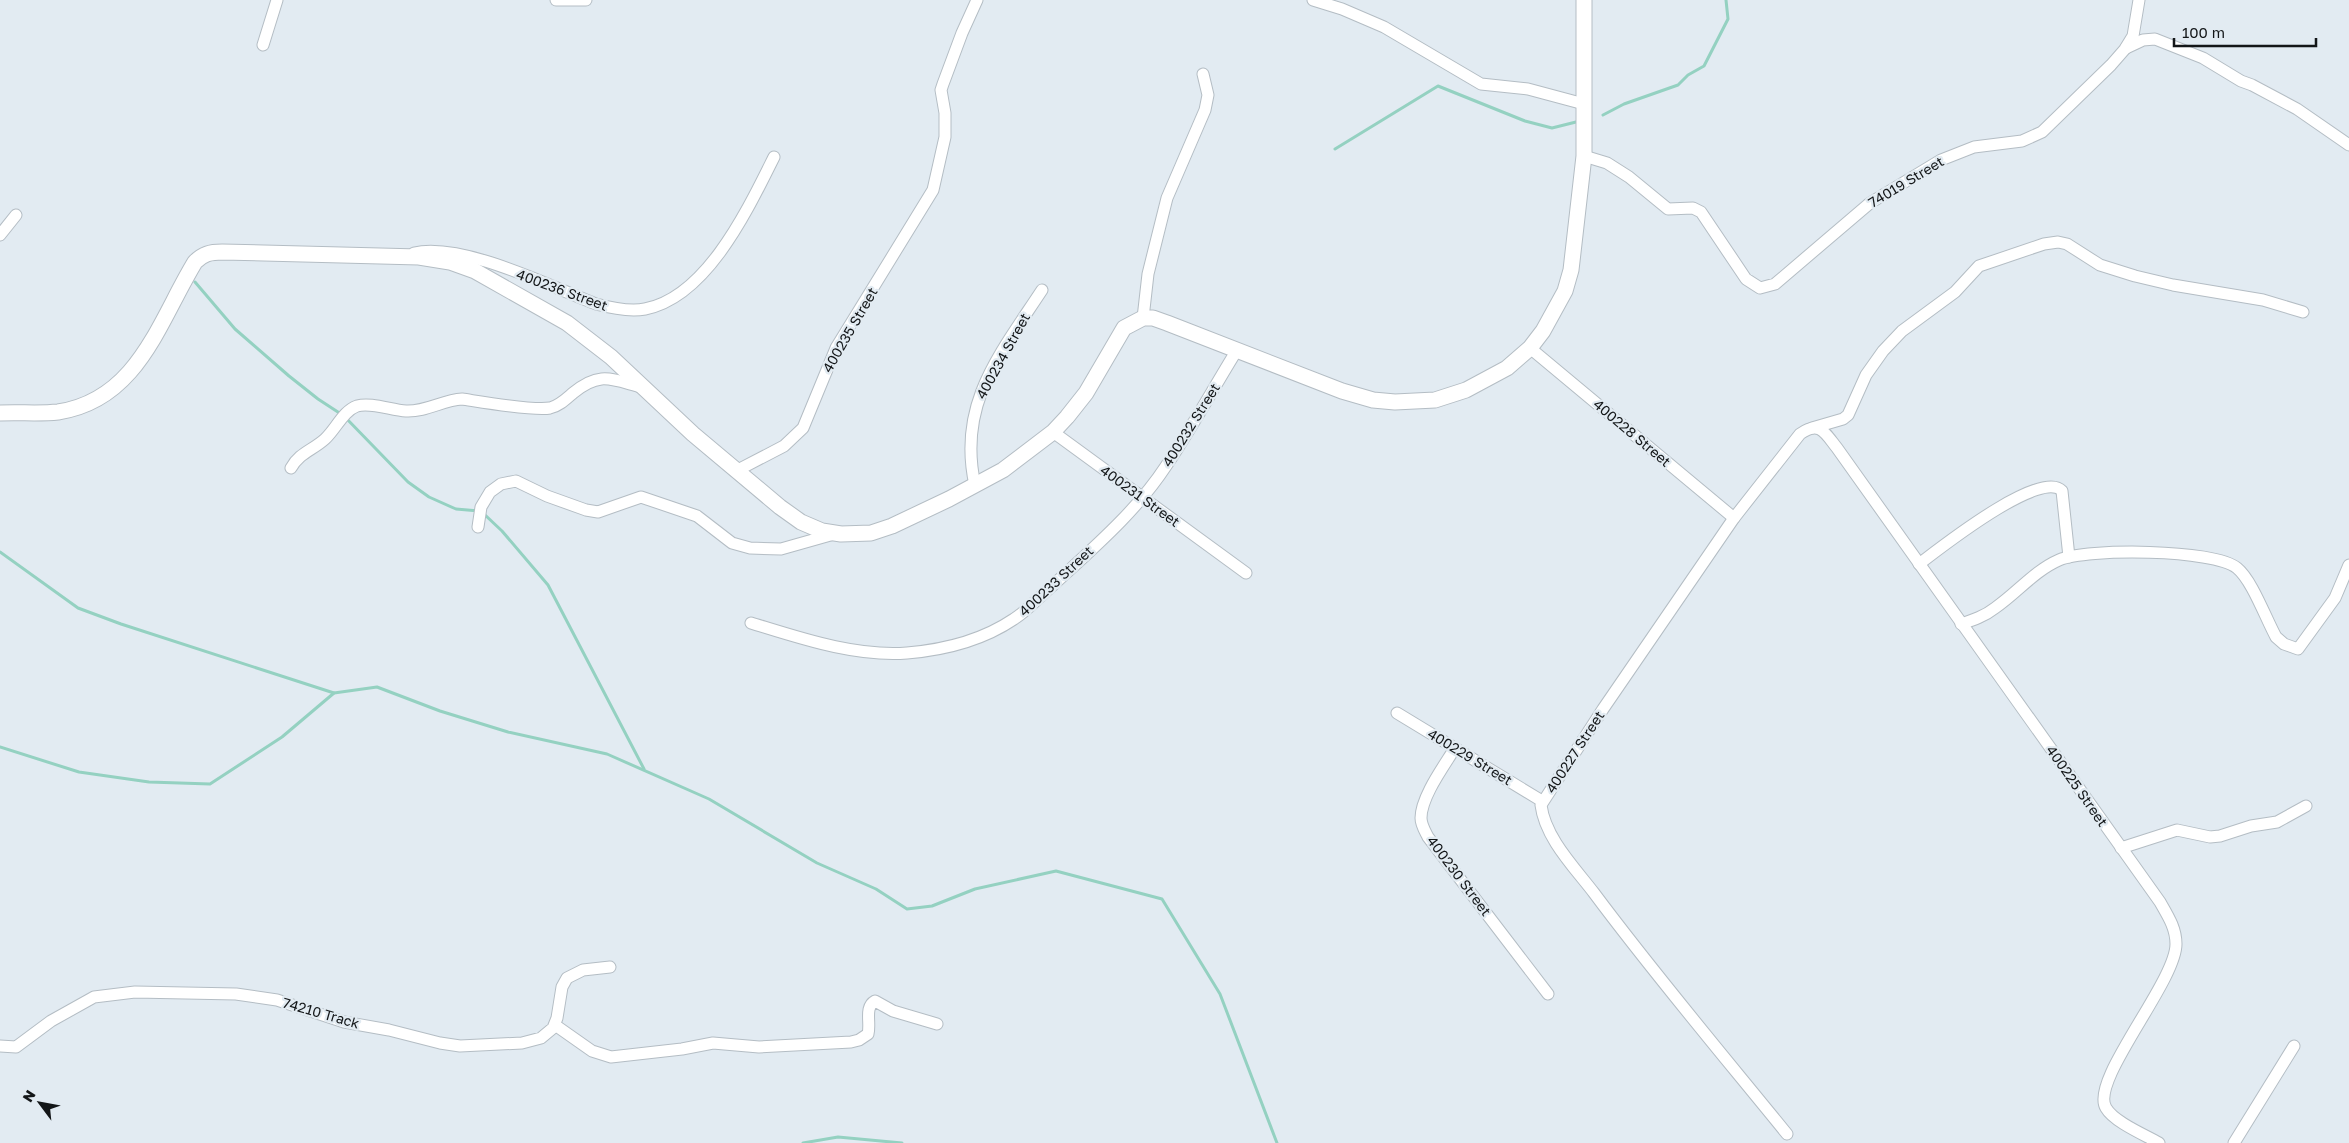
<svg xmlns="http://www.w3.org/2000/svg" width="2349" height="1143" font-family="'Golos Text',sans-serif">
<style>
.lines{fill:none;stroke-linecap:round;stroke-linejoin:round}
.stream{stroke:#94d1c1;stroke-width:3}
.street-casing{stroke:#b4bdc4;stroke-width:13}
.secondary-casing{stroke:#b4bdc4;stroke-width:17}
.street{stroke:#fff;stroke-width:11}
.secondary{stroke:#fff;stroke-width:15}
.labels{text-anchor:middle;stroke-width:4.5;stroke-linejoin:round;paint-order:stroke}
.street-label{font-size:14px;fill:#131618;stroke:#e2ebf2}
</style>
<rect width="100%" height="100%" fill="#e2ebf2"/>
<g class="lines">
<g class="stream">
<polyline points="1603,115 1624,104 1678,85 1688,75 1704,66 1728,19 1726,0"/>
<polyline points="1335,149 1438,86 1525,121 1552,128 1580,121"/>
<polyline points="195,282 235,329 289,376 318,399 344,416 408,482 429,497 456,509 479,511"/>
<polyline points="484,514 502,531 548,585 644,769"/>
<polyline points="0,552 78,608 121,624 334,693"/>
<polyline points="0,747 79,772 149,782 210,784 282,737 334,693 377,687 440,711 508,732 607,754 709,799 817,863 876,889 907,909 932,906 975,889 1056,871 1162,899 1220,994 1277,1143"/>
<polyline points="803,1143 838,1137 902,1143"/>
</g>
<g class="street-casing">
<g id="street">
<polyline points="556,0 586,0"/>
<polyline points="1313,0 1342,9 1384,27 1481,84 1528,89 1584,104"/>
<polyline points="263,45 277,0"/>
<polyline points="2126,48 2143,40 2155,39 2203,58 2241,81 2252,85 2297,109 2349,145"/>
<polyline points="1584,156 1607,163 1629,177 1668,209 1693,208 1701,212 1746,279 1760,288 1775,284 1870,203 1941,160 1974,147 2022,141 2042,132 2111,65 2125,49 2133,36 2139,0"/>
<polyline points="0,235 16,215"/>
<path d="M 414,253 C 462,242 549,286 596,304 C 611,308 629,312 645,309 C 707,297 748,209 774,157"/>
<polyline points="1143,318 1148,274 1167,198 1205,110 1208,95 1203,74"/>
<polyline points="1530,348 1734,518"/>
<polyline points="1812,428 1843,419 1848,415 1866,375 1883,351 1902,331 1955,292 1979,266 2044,244 2058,242 2067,244 2100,265 2135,276 2173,285 2263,300 2303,312"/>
<polyline points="1053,432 1246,573"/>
<path d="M 291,468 C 299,453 313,450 325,439 C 336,429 343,411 357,406 C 371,402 391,410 406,411 C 426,412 443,400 462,399 C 482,402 533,411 550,408 C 559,406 566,399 573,393 C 601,370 612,380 645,388"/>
<polyline points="736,471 784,446 803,428 836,348 933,190 945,137 945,113 941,90 943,84 962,33 977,0"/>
<path d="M 975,485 C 957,404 1000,354 1042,290"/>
<polyline points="478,527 481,507 490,492 501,484 516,481 547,496 586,510 598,512 641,497 697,516 732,543 750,548 781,549 834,534"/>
<path d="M 1919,564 C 1939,549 2041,468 2062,491 L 2069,557"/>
<path d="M 751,623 C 800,638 855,657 907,653 C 943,650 983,640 1014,619 C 1027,611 1039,597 1051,587 C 1091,550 1136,512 1166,466 C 1191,429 1213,389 1237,350"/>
<path d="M 1961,624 C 1973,620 1985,616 1995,608 C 2017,593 2034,571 2059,560 C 2086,548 2214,549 2237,568 C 2252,580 2266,619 2276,637 L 2284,644 L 2298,649 L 2335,598 L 2349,565"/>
<polyline points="1397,713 1542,801"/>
<path d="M 1455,748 C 1444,766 1421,797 1421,818 C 1421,825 1425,831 1428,837 L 1548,994"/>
<polyline points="2121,848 2177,830 2210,837 2220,836 2251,826 2277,822 2306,806"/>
<path d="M 555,1025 L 592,1051 L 611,1057 L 682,1049 L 713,1043 L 759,1047 L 851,1042 L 859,1040 L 868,1034 C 871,1023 864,1007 875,1001 L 893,1011 L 937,1024"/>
<polyline points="0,1046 16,1047 51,1021 94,997 135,992 236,994 277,1000 344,1022 389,1030 440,1043 460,1046 522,1043 541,1038 553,1028 557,1018 562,987 567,978 583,970 610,967"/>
<path d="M 1787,1134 C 1722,1054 1655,975 1594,893 C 1575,868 1545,838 1541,805 L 1603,709 L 1734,518 L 1800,434 C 1820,420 1825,433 1837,448 L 2160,902 C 2168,916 2176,928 2176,944 C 2176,982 2089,1081 2106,1108 C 2114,1122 2145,1135 2159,1143"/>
<polyline points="2234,1143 2294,1046"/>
</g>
</g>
<g class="secondary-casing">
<path id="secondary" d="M 0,413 C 19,412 39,414 58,412 C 138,400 159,321 195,262 C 203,254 210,252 222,252 L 419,257 L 450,262 L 475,271 L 567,323 L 611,357 L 693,434 L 780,507 L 801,522 L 822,531 L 841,534 L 871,533 L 892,526 L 949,499 L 1003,470 L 1053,432 L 1067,417 L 1086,393 L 1124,328 L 1143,318 L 1153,318 L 1167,323 L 1342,391 L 1373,400 L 1395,402 L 1435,400 L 1466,390 L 1507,368 L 1530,348 L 1543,331 L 1565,291 L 1571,270 L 1584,156 L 1584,0"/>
</g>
<use href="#street" class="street"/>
<use href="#secondary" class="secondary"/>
</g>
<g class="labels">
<g class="street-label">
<text transform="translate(1906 182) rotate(-31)" y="5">74019 Street</text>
<text transform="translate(562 290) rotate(20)" y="5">400236 Street</text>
<text transform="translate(850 330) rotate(-60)" y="5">400235 Street</text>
<text transform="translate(1003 356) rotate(-61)" y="5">400234 Street</text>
<text transform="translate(1191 425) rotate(-58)" y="5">400232 Street</text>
<text transform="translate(1632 433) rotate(40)" y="5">400228 Street</text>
<text transform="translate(1140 496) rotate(36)" y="5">400231 Street</text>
<text transform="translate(1056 581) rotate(-43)" y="5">400233 Street</text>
<text transform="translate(1575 752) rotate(-57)" y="5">400227 Street</text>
<text transform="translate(1470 757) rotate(31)" y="5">400229 Street</text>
<text transform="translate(2077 786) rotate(55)" y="5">400225 Street</text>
<text transform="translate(1459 876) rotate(53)" y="5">400230 Street</text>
<text transform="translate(321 1013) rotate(16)" y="5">74210 Track</text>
</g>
</g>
<g transform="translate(40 1103) rotate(302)" stroke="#e2ebf2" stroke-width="4" paint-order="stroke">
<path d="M0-4L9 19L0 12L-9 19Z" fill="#131618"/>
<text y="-8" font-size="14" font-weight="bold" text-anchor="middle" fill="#131618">N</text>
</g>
<path d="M2174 38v8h142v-8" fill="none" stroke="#131618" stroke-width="2.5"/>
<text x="2182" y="38" font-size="15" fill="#131618" stroke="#e2ebf2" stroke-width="4" paint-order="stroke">100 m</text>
</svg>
